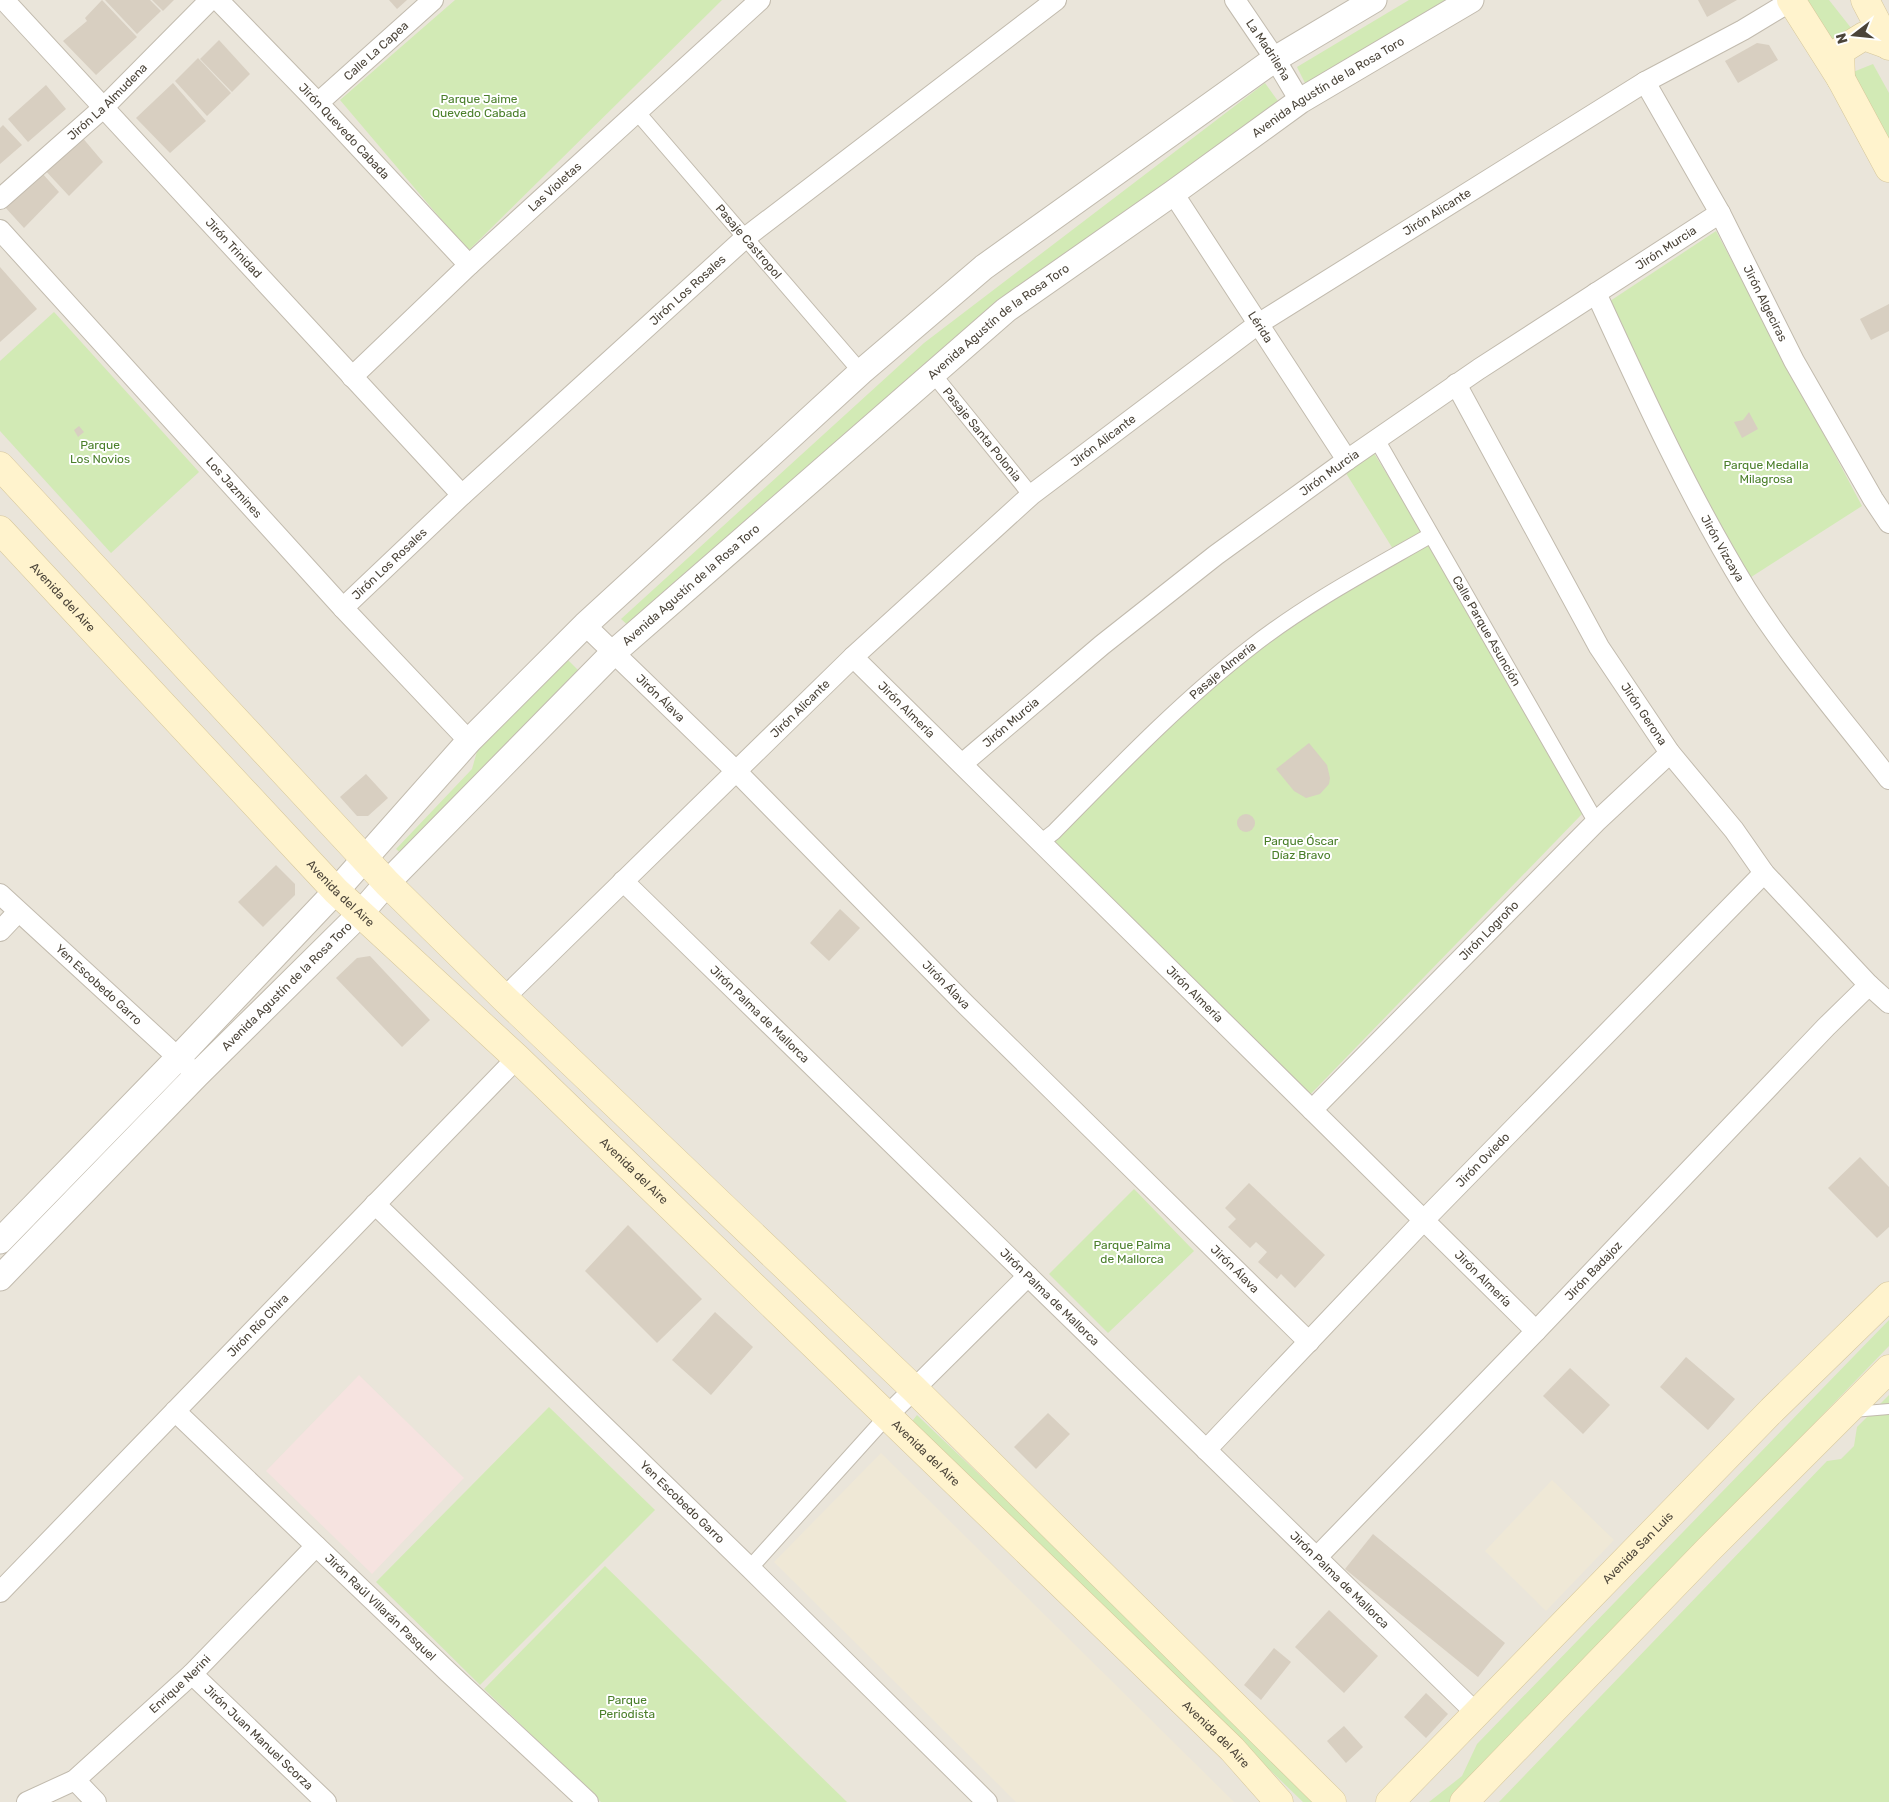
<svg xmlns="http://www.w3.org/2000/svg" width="1889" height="1802" font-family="Rubik,sans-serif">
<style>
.residential{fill:#eae5da}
.education{fill:#efe8d6}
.medical{fill:#f6e3e0}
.green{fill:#d2eab5}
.building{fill:#d8cfc1}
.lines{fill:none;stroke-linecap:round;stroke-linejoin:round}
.service-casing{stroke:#c2bbae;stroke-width:12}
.pedestrian-casing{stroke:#c2bbae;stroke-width:17}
.minor-casing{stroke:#c2bbae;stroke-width:22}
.tertiary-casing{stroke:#c2bbae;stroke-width:27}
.secondary-casing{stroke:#d6c79b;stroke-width:29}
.service{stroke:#fff;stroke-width:10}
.pedestrian{stroke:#fff;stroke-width:15}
.minor{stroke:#fff;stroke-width:20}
.tertiary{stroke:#fff;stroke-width:25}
.secondary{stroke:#fff3cd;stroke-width:28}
.labels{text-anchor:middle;stroke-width:4;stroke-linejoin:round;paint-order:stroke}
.street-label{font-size:12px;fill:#4b4439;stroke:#fff}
.park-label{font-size:12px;fill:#4a7f2a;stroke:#fff}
</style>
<rect width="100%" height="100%" fill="#f6f3ec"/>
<rect class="residential" x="0" y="0" width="1889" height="1802"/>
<g class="education">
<polygon points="881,1453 1234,1802 1016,1802 774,1562"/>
<polygon points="1552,1480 1614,1540 1546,1611 1485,1551"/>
</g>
<polygon class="medical" points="359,1375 464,1478 372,1574 266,1471"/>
<g class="green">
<polygon points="455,0 722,0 468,251 340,100"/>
<polygon points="1409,0 1452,0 1308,89 1297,67"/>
<polygon points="1803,0 1829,0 1855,33 1830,44"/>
<polygon points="1873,64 1889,93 1889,139 1853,72"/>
<polygon points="1265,83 1283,108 981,324 632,629 621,619 924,343"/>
<polygon points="1716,231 1862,506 1745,581 1604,305"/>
<polygon points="54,312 199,472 111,553 0,431 0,361"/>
<polygon points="1372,450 1422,531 1393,549 1344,470"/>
<polygon points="1429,542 1583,813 1303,1102 1045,846 1226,672 1316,609"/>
<polygon points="568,660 582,674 403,855 396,849 472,769 478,748"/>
<polygon points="1134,1189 1194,1251 1108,1333 1049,1274"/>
<polygon points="1889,1320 1889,1346 1449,1802 1429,1802 1462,1776 1477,1744"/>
<polygon points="1889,1395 1889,1802 1499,1802 1827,1461 1841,1459 1854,1446 1857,1427"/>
<polygon points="549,1407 655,1510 480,1685 376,1582"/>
<polygon points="917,1415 1322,1802 1303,1802 1271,1771 1219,1733 905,1430"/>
<polygon points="605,1566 847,1802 601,1802 484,1689"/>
</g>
<g class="building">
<polygon points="102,0 137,37 96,75 63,41 87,21 85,18"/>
<polygon points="105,0 150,0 161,11 137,34"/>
<polygon points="152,0 174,0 163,11"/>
<polygon points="389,0 407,0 397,9"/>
<polygon points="1698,0 1737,0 1707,17"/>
<polygon points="219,40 250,74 232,92 200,59"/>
<polygon points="1757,43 1769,45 1778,60 1738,83 1725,61"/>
<polygon points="198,58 231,93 207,116 175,81"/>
<polygon points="173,83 206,121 170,153 136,118"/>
<polygon points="46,85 66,109 28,142 8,119"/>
<polygon points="3,125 22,145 0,164 0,128"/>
<polygon points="81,136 103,162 69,196 43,168"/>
<polygon points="41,172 59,192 24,228 4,206"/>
<polygon points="0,267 37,309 0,342"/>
<polygon points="1889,304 1889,331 1871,340 1860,319"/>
<polygon points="1749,412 1758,429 1742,438 1734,422 1743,420"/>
<polygon points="79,426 84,432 78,437 74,430"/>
<polygon points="1309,743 1327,765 1330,778 1329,784 1320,794 1306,798 1294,791 1276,769"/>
<polygon points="366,774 388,798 368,816 357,816 340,797"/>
<circle cx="1246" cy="823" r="9"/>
<polygon points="276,865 295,884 295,895 263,927 238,902"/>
<polygon points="840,909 860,928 829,961 810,943"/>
<polygon points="370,956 430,1020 402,1047 336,978 357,958"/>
<polygon points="1860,1157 1889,1187 1889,1227 1877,1238 1828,1188"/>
<polygon points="1249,1183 1325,1255 1295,1288 1281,1274 1277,1279 1258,1262 1267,1252 1256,1242 1250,1248 1228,1227 1236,1219 1225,1208"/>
<polygon points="628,1225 702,1299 657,1343 585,1271"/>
<polygon points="715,1312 753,1347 711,1395 672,1360"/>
<polygon points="1686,1357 1735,1399 1708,1430 1660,1387"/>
<polygon points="1570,1368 1610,1405 1583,1434 1543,1396"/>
<polygon points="1048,1413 1070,1434 1036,1469 1014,1447"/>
<polygon points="1373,1534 1505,1643 1478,1677 1345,1569"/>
<polygon points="1329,1610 1378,1656 1344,1693 1295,1647"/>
<polygon points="1274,1648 1291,1662 1261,1700 1244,1685"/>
<polygon points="1426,1693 1448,1714 1426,1738 1404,1717"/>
<polygon points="1344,1726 1363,1747 1346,1763 1327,1741"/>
</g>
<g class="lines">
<g class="service-casing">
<polyline id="service" points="1853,1412 1889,1409"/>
</g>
<g class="pedestrian-casing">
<g id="pedestrian">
<path id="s1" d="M 637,112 L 861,372"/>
<path id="s2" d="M 933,374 L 1031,495"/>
<path id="s3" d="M 1377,440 L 1596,822"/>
<path id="s4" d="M 1041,842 L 1054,832 C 1117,768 1180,702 1251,647 C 1307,603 1370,570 1431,535"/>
<polyline points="750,1568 888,1415"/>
</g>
</g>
<g class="minor-casing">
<g id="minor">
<path id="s5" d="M 4,0 L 462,495"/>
<path id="s6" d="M 218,0 L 318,103 L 469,265"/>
<path id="s7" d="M 1235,0 L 1275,59 L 1300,101"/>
<path id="s8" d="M 1645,82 L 1720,213 L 1794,361 L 1873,499 L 1889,523"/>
<path id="s9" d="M 318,103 L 433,0"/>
<path id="s10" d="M 1173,193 L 1347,460"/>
<path id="s11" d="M 0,199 L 103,108 L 210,0"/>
<path id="s12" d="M 0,230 L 343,608 L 469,741"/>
<path id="s13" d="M 1596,293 C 1642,393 1688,494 1746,589 C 1788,656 1840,716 1889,779"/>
<path id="s14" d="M 352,377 L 469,265 L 760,0"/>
<path id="s15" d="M 1456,384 L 1599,647 L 1670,753 L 1734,830 L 1764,873 L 1869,985 L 1889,1003"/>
<path id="s16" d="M 343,608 L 462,495 L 745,238 L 1056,0"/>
<path id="s17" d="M 585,625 L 737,772 L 965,1004 L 1309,1342"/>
<path id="s18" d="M 853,657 L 1536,1331"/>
<path id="s19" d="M 962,764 L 1102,645 L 1216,555 L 1347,460 L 1479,369 L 1720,213"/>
<path id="s20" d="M 623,881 L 1476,1713"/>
<path id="s21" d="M 0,894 L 197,1075"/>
<polyline points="0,931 18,912"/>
<path id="s22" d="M 504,998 L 853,657 L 1031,495 L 1258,324 L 1645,82 L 1743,30 L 1791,1"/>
<path id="s23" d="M 1312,1110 L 1596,822 L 1670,753"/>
<path id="s24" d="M 375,1204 L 750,1568 L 987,1802"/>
<path id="s25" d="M 175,1411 L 447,1671 L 588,1802"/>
<polyline points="888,1415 1028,1276"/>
<path id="s26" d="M 1206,1450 L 1424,1220 L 1764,873"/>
<path id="s27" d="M 1317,1557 L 1536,1331 L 1826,1027 L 1869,985"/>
<path id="s28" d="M 0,1592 L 517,1058"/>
<path id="s29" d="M 192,1674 L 326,1802"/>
<polyline points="75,1780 96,1802"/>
<path id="s30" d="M 27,1802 L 75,1780 L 192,1674 L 316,1546"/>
</g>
</g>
<g class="tertiary-casing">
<g id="tertiary">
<polyline points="0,1241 178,1058 336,891 469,741 585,625 861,372 984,267 1275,59 1374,0"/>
<path id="s31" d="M 0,1278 L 197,1075 L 360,914 L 387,883 L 613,653 L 1006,310 L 1173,193 L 1300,101 L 1471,0"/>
</g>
</g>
<g class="secondary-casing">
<g id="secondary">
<polyline points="1791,0 1841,79 1889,168"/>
<polyline points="1865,0 1889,46"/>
<polyline points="1841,79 1840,51 1864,36 1889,45"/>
<polyline points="0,466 387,883 504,998 914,1389 1332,1802"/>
<path id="s32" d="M 0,530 L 336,891 L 517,1058 L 1232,1749 L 1279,1802"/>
<path id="s33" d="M 1390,1802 L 1772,1410 L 1889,1296"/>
<polyline points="1464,1802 1709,1549 1889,1369"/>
</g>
</g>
<use href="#service" class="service"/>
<use href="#pedestrian" class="pedestrian"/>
<use href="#minor" class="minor"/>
<use href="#tertiary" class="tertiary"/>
<use href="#secondary" class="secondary"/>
</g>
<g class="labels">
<g class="street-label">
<text dy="4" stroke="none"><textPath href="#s7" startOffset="60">La Madrileña</textPath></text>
<text dy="4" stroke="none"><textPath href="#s9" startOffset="78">Calle La Capea</textPath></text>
<text dy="4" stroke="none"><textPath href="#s31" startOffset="1789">Avenida Agustín de la Rosa Toro</textPath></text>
<text dy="4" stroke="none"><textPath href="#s11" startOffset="145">Jirón La Almudena</textPath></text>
<text dy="4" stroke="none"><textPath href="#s6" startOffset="182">Jirón Quevedo Cabada</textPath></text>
<text dy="4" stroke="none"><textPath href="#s14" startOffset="278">Las Violetas</textPath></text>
<text dy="4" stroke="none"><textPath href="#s22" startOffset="1224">Jirón Alicante</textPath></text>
<text dy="4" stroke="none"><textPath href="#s1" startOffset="171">Pasaje Castropol</textPath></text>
<text dy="4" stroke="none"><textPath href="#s5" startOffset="338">Jirón Trinidad</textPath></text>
<text dy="4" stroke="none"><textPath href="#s19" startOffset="874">Jirón Murcia</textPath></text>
<text dy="4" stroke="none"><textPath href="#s16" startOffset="469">Jirón Los Rosales</textPath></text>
<text dy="4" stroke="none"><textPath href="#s8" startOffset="252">Jirón Algeciras</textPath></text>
<text dy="4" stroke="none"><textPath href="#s31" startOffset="1384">Avenida Agustín de la Rosa Toro</textPath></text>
<text dy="4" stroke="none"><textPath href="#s10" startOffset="160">Lérida</textPath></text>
<text dy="4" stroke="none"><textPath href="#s2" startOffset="78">Pasaje Santa Polonia</textPath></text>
<text dy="4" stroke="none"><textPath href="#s22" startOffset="819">Jirón Alicante</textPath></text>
<text dy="4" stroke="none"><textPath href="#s19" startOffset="469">Jirón Murcia</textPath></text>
<text dy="4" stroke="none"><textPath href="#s12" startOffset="348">Los Jazmines</textPath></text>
<text dy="4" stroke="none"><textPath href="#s13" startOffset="285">Jirón Vizcaya</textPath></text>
<text dy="4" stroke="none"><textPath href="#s16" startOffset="64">Jirón Los Rosales</textPath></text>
<text dy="4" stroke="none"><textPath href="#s31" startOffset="979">Avenida Agustín de la Rosa Toro</textPath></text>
<text dy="4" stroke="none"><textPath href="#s32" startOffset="92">Avenida del Aire</textPath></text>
<text dy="4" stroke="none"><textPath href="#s3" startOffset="220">Calle Parque Asunción</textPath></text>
<text dy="4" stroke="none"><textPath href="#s4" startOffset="250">Pasaje Almería</textPath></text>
<text dy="4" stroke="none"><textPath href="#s17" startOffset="105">Jirón Álava</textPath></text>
<text dy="4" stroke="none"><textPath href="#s22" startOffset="414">Jirón Alicante</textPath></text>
<text dy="4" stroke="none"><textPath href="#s18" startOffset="75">Jirón Almería</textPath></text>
<text dy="4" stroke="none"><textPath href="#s15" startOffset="380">Jirón Gerona</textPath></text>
<text dy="4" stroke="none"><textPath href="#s19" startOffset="64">Jirón Murcia</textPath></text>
<text dy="4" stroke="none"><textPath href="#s32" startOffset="498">Avenida del Aire</textPath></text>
<text dy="4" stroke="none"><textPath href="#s23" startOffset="252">Jirón Logroño</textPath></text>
<text dy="4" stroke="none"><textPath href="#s17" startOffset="510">Jirón Álava</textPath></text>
<text dy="4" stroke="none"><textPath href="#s21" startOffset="134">Yen Escobedo Garro</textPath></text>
<text dy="4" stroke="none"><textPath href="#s31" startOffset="409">Avenida Agustín de la Rosa Toro</textPath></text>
<text dy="4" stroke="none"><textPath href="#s18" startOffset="480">Jirón Almería</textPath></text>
<text dy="4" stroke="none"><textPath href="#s20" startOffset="191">Jirón Palma de Mallorca</textPath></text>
<text dy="4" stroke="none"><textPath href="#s26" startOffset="401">Jirón Oviedo</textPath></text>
<text dy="4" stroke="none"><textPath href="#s32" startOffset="902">Avenida del Aire</textPath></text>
<text dy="4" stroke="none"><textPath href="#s17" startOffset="915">Jirón Álava</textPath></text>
<text dy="4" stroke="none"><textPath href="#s27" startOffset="398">Jirón Badajoz</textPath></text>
<text dy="4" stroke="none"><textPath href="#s18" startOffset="885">Jirón Almería</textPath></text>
<text dy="4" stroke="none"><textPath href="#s20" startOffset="596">Jirón Palma de Mallorca</textPath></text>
<text dy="4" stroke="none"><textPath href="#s28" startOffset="371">Jirón Río Chira</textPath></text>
<text dy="4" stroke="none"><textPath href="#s32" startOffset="1308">Avenida del Aire</textPath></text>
<text dy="4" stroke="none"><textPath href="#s24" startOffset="428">Yen Escobedo Garro</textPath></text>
<text dy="4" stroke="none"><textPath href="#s33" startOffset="355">Avenida San Luis</textPath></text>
<text dy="4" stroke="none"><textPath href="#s20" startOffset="1001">Jirón Palma de Mallorca</textPath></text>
<text dy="4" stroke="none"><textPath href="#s25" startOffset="284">Jirón Raúl Villarán Pasquel</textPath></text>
<text dy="4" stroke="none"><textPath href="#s30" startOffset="195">Enrique Nerini</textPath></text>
<text dy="4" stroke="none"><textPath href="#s32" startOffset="1712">Avenida del Aire</textPath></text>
<text dy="4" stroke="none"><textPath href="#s29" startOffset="92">Jirón Juan Manuel Scorza</textPath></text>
</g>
<g class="park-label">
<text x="479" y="103">Parque Jaime<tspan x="479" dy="14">Quevedo Cabada</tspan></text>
<text x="100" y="449">Parque<tspan x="100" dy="14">Los Novios</tspan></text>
<text x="1766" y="469">Parque Medalla<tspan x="1766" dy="14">Milagrosa</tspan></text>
<text x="1301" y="845">Parque Óscar<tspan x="1301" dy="14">Díaz Bravo</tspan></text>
<text x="1132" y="1249">Parque Palma<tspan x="1132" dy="14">de Mallorca</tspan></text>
<text x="627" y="1704">Parque<tspan x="627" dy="14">Periodista</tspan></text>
</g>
</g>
<g transform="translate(1854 35) rotate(254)" stroke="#ffffff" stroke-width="4" paint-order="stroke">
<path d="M0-4L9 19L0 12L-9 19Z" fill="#4b4439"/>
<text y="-8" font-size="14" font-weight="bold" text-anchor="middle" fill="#4b4439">N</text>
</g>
</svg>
